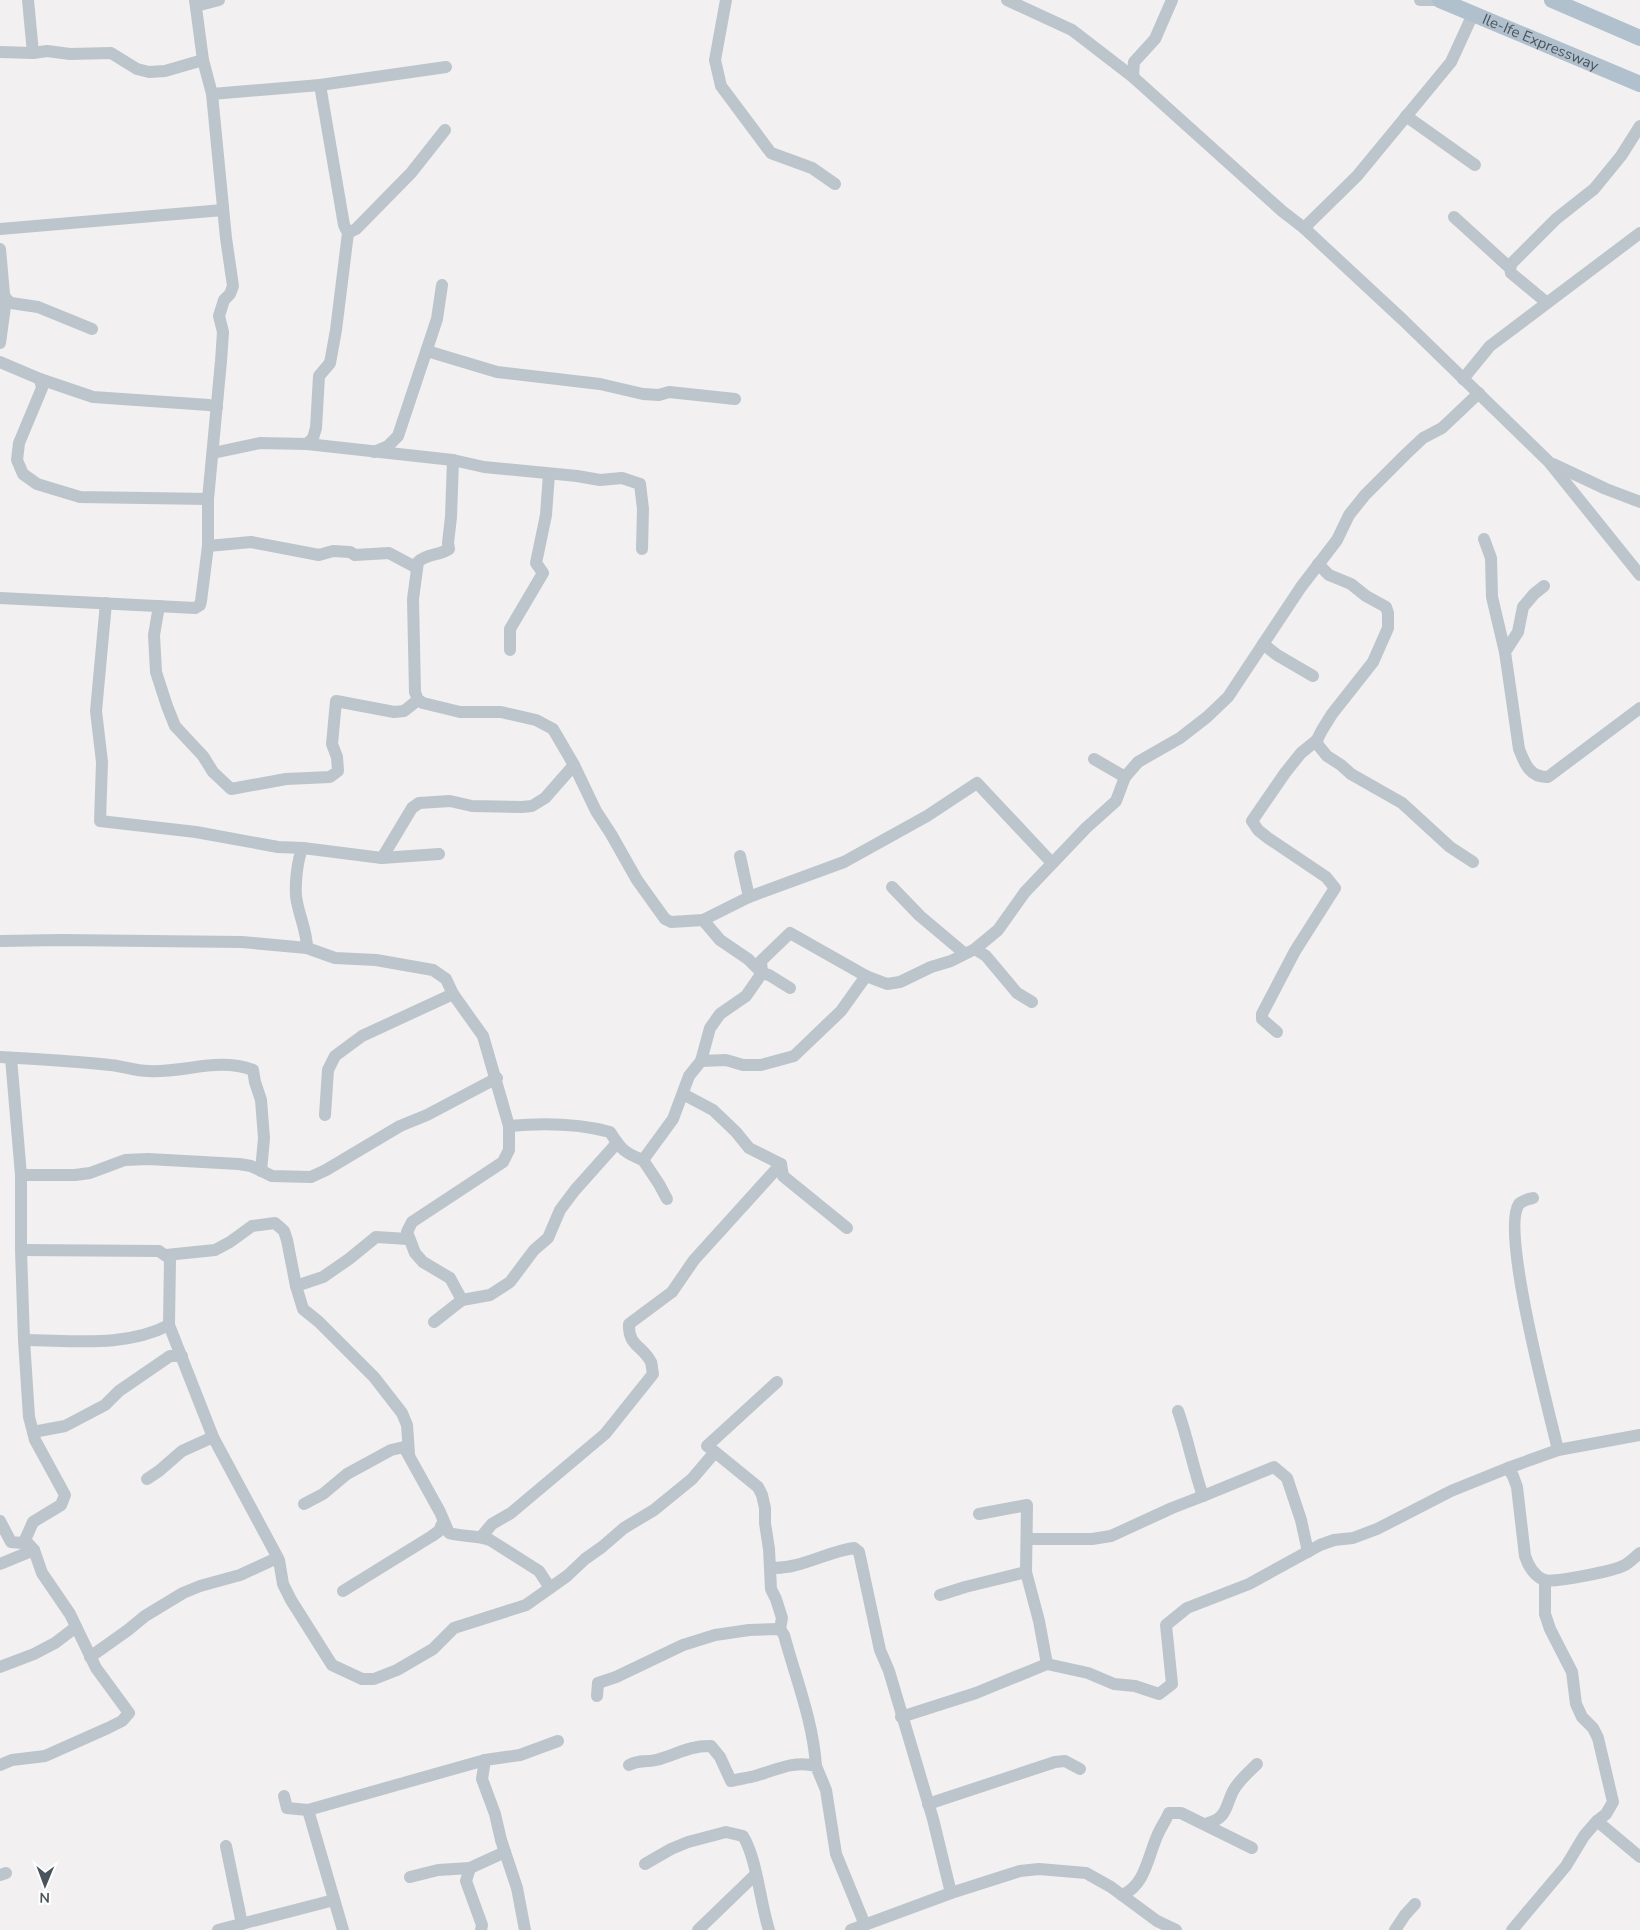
<svg xmlns="http://www.w3.org/2000/svg" width="1640" height="1930" font-family="'Nunito Sans',sans-serif">
<style>
.lines{fill:none;stroke-linecap:round;stroke-linejoin:round}
.minor{stroke:#bcc5cc;stroke-width:12}
.major{stroke:#b1c0cd;stroke-width:16}
.labels{text-anchor:middle;stroke-width:4.5;stroke-linejoin:round;paint-order:stroke}
.street-label{font-size:15px;fill:#49545c;stroke:#fff}
</style>
<rect width="100%" height="100%" fill="#f2f0f0"/>
<g class="lines">
<g class="minor">
<polyline points="28,0 33,53"/>
<polyline points="726,0 715,60 721,86 771,153 812,168 835,184"/>
<polyline points="1007,0 1072,30 1133,77 1282,211 1304,228 1403,320 1549,462 1640,575"/>
<polyline points="1420,0 1437,0"/>
<polyline points="196,6 219,0"/>
<polyline points="0,52 33,53 47,51 70,54 111,53 137,69 149,72 165,71 203,60"/>
<polyline points="1133,77 1134,62 1155,39 1172,0"/>
<polyline points="212,94 320,85 446,67"/>
<polyline points="1406,116 1475,165"/>
<polyline points="1454,217 1510,268 1511,273 1546,302"/>
<polyline points="1304,228 1357,176 1451,62 1473,14"/>
<polyline points="0,229 223,210"/>
<polyline points="348,233 356,229 411,173 445,130"/>
<polyline points="0,249 4,294 6,299 0,343"/>
<polyline points="1510,268 1512,263 1556,219 1594,189 1621,156 1640,126"/>
<polyline points="6,299 11,303 38,307 92,329"/>
<polyline points="427,351 497,372 600,384 643,394 659,395 669,392 735,399"/>
<polyline points="0,362 40,379 93,397 209,405 217,407"/>
<polyline points="40,379 42,388 19,443 17,460 23,474 37,484 80,497 208,499"/>
<polyline points="1463,379 1490,346 1640,233"/>
<polyline points="307,444 313,438 316,428 319,376 330,363 336,330 348,233 344,225 320,85"/>
<polyline points="374,452 388,446 398,436 437,319 442,285"/>
<polyline points="213,453 260,443 307,444 453,460 484,467 577,476 600,480 622,478 640,484 643,509 642,549"/>
<path d="M 453,460 L 451,517 L 448,543 L 449,549 C 439,556 427,553 418,562 L 413,599 L 415,692 L 418,700 L 423,703 L 460,712 L 501,712 L 536,720 L 553,729 L 574,765 L 596,811 L 611,834 L 637,880 L 665,919 L 671,922 L 703,920"/>
<polyline points="1553,464 1606,489 1640,502"/>
<polyline points="1484,539 1491,558 1492,597 1505,652"/>
<polyline points="208,546 251,542 319,555 333,551 350,552 355,555 389,553 417,568"/>
<polyline points="1318,564 1329,575 1351,584 1366,596 1386,607 1388,613 1388,628 1373,662 1332,714 1322,730 1317,740 1318,745 1327,756 1341,765 1351,774 1402,803 1450,847 1473,862"/>
<path d="M 1544,586 L 1534,594 L 1523,607 L 1518,632 L 1505,652 L 1519,749 C 1525,764 1530,778 1548,777 L 1640,708"/>
<polyline points="0,598 195,608 200,605 201,601 208,546 208,499 221,361 223,332 219,316 224,300 230,294 233,286 226,238 212,94 203,60 195,0"/>
<polyline points="106,603 96,711 102,762 100,821 196,832 278,847 303,848 382,858 439,854"/>
<polyline points="159,606 154,635 156,672 167,706 175,726 203,756 213,772 231,789 286,779 330,777 338,771 337,757 332,744 336,701 394,712 404,711 418,700"/>
<polyline points="1263,644 1277,655 1313,676"/>
<polyline points="510,650 510,629 543,573 536,563 546,515 549,474"/>
<polyline points="1094,759 1125,777"/>
<path d="M 303,848 C 297,858 294,890 297,902 C 300,918 307,932 307,948"/>
<polyline points="740,856 749,897"/>
<polyline points="382,858 412,808 419,803 450,801 472,806 522,807 532,806 545,798 574,765"/>
<polyline points="1052,863 977,783 927,816 844,862 749,897 703,920 720,940 748,959 762,973 761,961 790,933 866,976 887,984 900,982 931,967 951,961 975,949 998,930 1025,892 1086,828 1116,801 1125,777 1138,762 1180,738 1207,717 1228,697 1301,587 1337,540 1349,515 1365,495 1406,454 1423,438 1442,428 1479,393"/>
<polyline points="892,887 920,916 964,953"/>
<polyline points="0,941 61,940 242,942 307,948 335,958 376,960 433,970 446,979 453,994 483,1036 509,1126 509,1150 503,1162 412,1222 407,1232 415,1253 423,1262 450,1278 462,1300 434,1322"/>
<polyline points="975,949 986,956 1017,993 1032,1002"/>
<polyline points="1277,1032 1262,1019 1262,1014 1295,951 1335,888 1326,877 1268,838 1258,830 1252,821 1285,773 1301,753 1317,740"/>
<path d="M 0,1057 C 37,1059 74,1061 110,1065 C 123,1066 135,1071 148,1071 C 185,1073 217,1057 253,1070 L 255,1082 L 261,1100 L 264,1138 L 261,1171"/>
<polyline points="11,1058 21,1175 21,1250 24,1340 29,1417 33,1432 65,1426 105,1405 119,1391 170,1356 182,1356"/>
<polyline points="701,1061 726,1060 743,1065 761,1065 794,1056 841,1011 866,976"/>
<polyline points="683,1094 713,1110 736,1132 749,1148 781,1164 783,1176 847,1228"/>
<polyline points="325,1115 328,1070 335,1056 362,1036 453,994"/>
<path d="M 509,1126 C 543,1123 576,1123 610,1132 C 620,1148 624,1153 643,1160 L 673,1119 L 689,1076 L 701,1061 L 710,1028 L 720,1014 L 746,996 L 762,973 L 769,975 L 790,988"/>
<polyline points="643,1160 659,1184 667,1199"/>
<polyline points="21,1175 75,1175 90,1173 125,1160 148,1159 239,1164 251,1166 272,1176 311,1177 326,1170 400,1126 427,1115 497,1078"/>
<path d="M 1533,1198 C 1529,1199 1523,1200 1519,1204 C 1500,1230 1549,1411 1558,1450"/>
<polyline points="21,1250 159,1251 170,1259 169,1325 213,1437 279,1560 283,1584 291,1600 332,1665 362,1679 374,1679 397,1670 433,1649 454,1628 526,1605 567,1576 585,1559 602,1547 624,1528 654,1510 692,1479 715,1452 758,1487 762,1495 765,1508 765,1523 769,1549 771,1589 776,1599 782,1618 780,1629"/>
<polyline points="166,1255 215,1250 230,1242 252,1226 275,1223 284,1231 287,1240 296,1286 303,1309 319,1322 374,1377 402,1413 407,1425 409,1454"/>
<polyline points="296,1286 323,1277 349,1259 376,1237 408,1239"/>
<polyline points="462,1300 490,1295 510,1282 534,1250 548,1238 560,1210 575,1190 617,1143"/>
<path d="M 24,1340 C 72,1340 125,1348 169,1325"/>
<path d="M 1178,1411 C 1188,1439 1193,1468 1203,1496 L 1274,1467 L 1287,1478 L 1301,1520 L 1308,1552"/>
<polyline points="715,1452 707,1446 777,1382"/>
<path d="M 1508,1468 L 1513,1476 L 1517,1487 L 1525,1556 C 1528,1565 1534,1576 1544,1580 C 1554,1583 1614,1571 1625,1565 C 1630,1562 1635,1557 1640,1553"/>
<polyline points="147,1479 159,1471 182,1451 213,1437"/>
<path d="M 304,1504 L 323,1494 L 347,1474 L 391,1450 L 404,1447 L 440,1512 L 449,1533 C 463,1537 476,1535 490,1540 L 539,1571 L 550,1588"/>
<polyline points="979,1514 1027,1505 1026,1572 1039,1621 1047,1664"/>
<polyline points="0,1521 11,1542 22,1543 25,1540"/>
<path d="M 481,1537 L 492,1524 L 511,1513 L 605,1434 L 653,1374 C 652,1370 652,1365 651,1362 C 642,1345 628,1346 629,1324 L 672,1292 L 694,1260 L 781,1164"/>
<polyline points="1028,1539 1092,1539 1111,1536 1172,1508 1203,1496"/>
<polyline points="0,1564 34,1550"/>
<path d="M 771,1568 C 800,1569 826,1552 854,1548 L 859,1552 L 880,1650 L 889,1671 L 933,1819 L 951,1893"/>
<polyline points="343,1591 432,1536 439,1531 443,1522"/>
<polyline points="940,1595 965,1587 1026,1572"/>
<polyline points="90,1657 128,1630 145,1616 183,1593 200,1586 240,1575 277,1558"/>
<polyline points="0,1667 34,1654 55,1643 76,1627"/>
<path d="M 597,1696 L 598,1683 L 616,1677 L 683,1645 L 715,1635 L 749,1630 L 780,1629 L 784,1635 C 796,1679 813,1721 816,1766"/>
<polyline points="901,1717 976,1693 1047,1664 1088,1673 1114,1684 1135,1686 1159,1694 1172,1684 1166,1625 1187,1608 1249,1584 1320,1545 1334,1540 1353,1538 1377,1529 1451,1491 1508,1468 1558,1450 1640,1435"/>
<polyline points="0,1765 12,1760 45,1756 108,1728 122,1721 129,1713 96,1668 70,1614 42,1573 34,1550 25,1540 33,1522 61,1505 65,1495 35,1440 33,1432"/>
<path d="M 629,1765 C 641,1759 644,1763 656,1760 C 675,1755 691,1745 711,1746 L 720,1757 L 731,1781 C 739,1779 747,1778 755,1776 C 776,1770 794,1760 816,1766 L 826,1790 L 836,1854 L 865,1925"/>
<polyline points="284,1796 287,1808 308,1810"/>
<polyline points="928,1804 1055,1762 1065,1761 1080,1769"/>
<polyline points="1597,1821 1640,1857"/>
<path d="M 1205,1824 C 1227,1819 1225,1808 1233,1791 C 1239,1780 1249,1772 1257,1764"/>
<polyline points="226,1846 242,1924"/>
<path d="M 645,1864 L 671,1849 L 688,1842 L 726,1832 L 743,1836 C 757,1859 760,1902 769,1930"/>
<polyline points="470,1868 466,1881 482,1925 481,1930"/>
<polyline points="0,1875 6,1873"/>
<polyline points="410,1877 438,1870 470,1868 505,1852"/>
<path d="M 1122,1895 C 1146,1885 1148,1855 1158,1834 C 1161,1827 1166,1820 1169,1813 L 1181,1813 L 1252,1848"/>
<polyline points="218,1930 334,1900"/>
<polyline points="343,1930 308,1810 485,1760"/>
<polyline points="525,1930 517,1888 501,1840 495,1814 482,1779 485,1760 520,1755 558,1741"/>
<polyline points="698,1930 755,1875"/>
<polyline points="851,1930 951,1893 1020,1871 1039,1869 1086,1873 1111,1887 1157,1921 1176,1930"/>
<polyline points="1395,1930 1405,1915 1415,1904"/>
<polyline points="1512,1930 1566,1866 1584,1836 1597,1821 1606,1814 1613,1802 1598,1738 1593,1728 1582,1717 1576,1704 1572,1672 1550,1629 1545,1614 1545,1580"/>
</g>
<g class="major">
<path id="s1" d="M 1440,0 L 1640,84"/>
<polyline points="1552,0 1640,38"/>
</g>
</g>
<g class="labels">
<g class="street-label">
<text dy="5" stroke="none"><textPath href="#s1" startOffset="109">Ile-Ife Expressway</textPath></text>
</g>
</g>
<g transform="translate(45 1885) rotate(181)" stroke="#ffffff" stroke-width="4" paint-order="stroke">
<path d="M0-4L9 19L0 12L-9 19Z" fill="#49545c"/>
<text y="-8" font-size="14" font-weight="bold" text-anchor="middle" fill="#49545c">N</text>
</g>
</svg>
